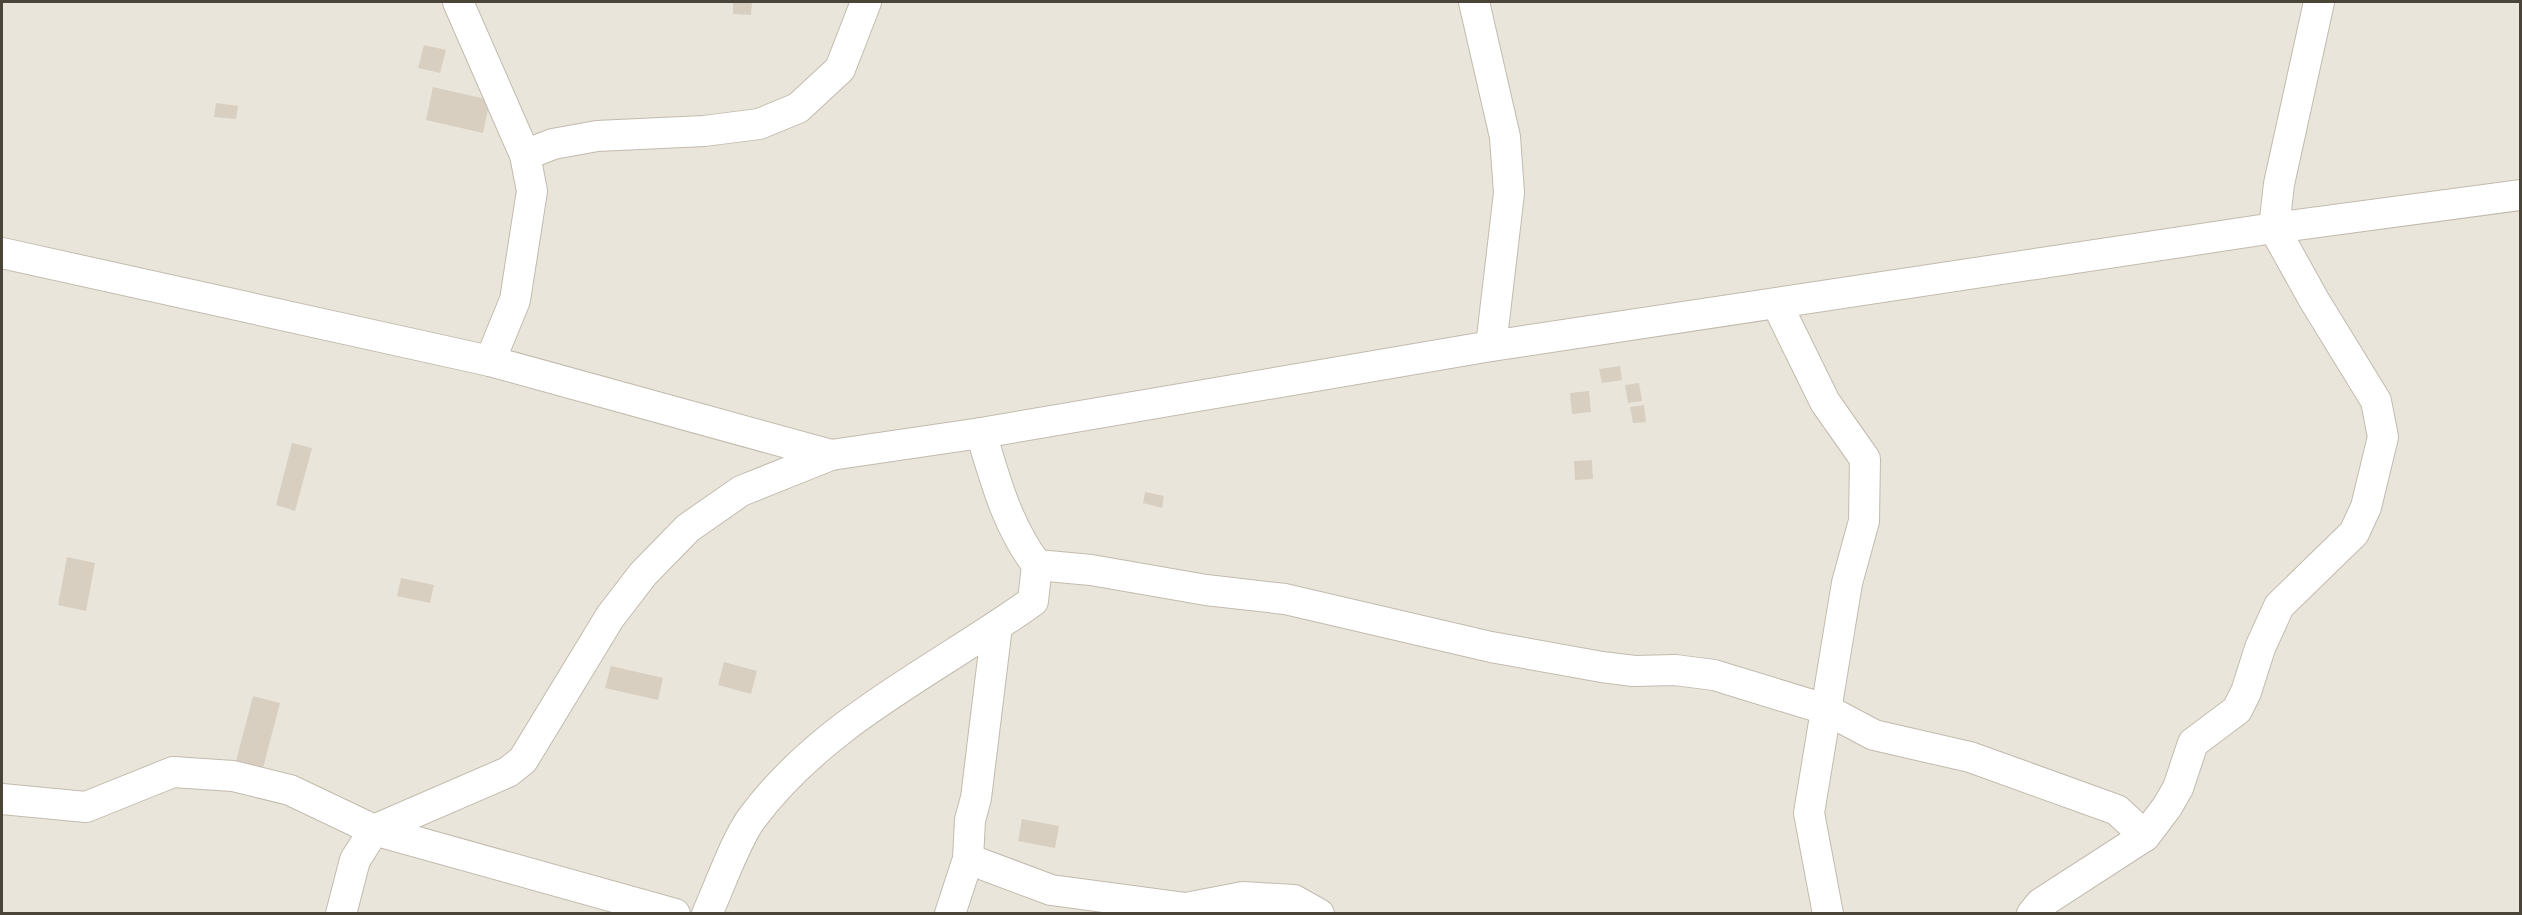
<svg xmlns="http://www.w3.org/2000/svg" width="2522" height="915" font-family="'Public Sans',sans-serif">
<style>
.residential{fill:#eae5da}
.building{fill:#d8cfc1}
.lines{fill:none;stroke-linecap:round;stroke-linejoin:round}
.street-casing{stroke:#c2bbae;stroke-width:32}
.street{stroke:#fff;stroke-width:30}
</style>
<rect width="100%" height="100%" fill="#f6f3ec"/>
<rect class="residential" x="2" y="2" width="2518" height="911"/>
<g class="building">
<polygon points="733,2 752,2 751,15 733,14"/>
<polygon points="424,45 446,50 440,73 418,68"/>
<polygon points="433,87 490,100 483,133 426,120"/>
<polygon points="216,103 238,106 236,119 214,117"/>
<polygon points="1620,366 1622,380 1602,383 1599,369"/>
<polygon points="1639,383 1642,401 1628,403 1625,385"/>
<polygon points="1589,391 1591,412 1572,414 1570,393"/>
<polygon points="1644,405 1646,422 1633,423 1630,407"/>
<polygon points="292,443 312,448 295,511 276,505"/>
<polygon points="1592,460 1593,479 1575,480 1574,461"/>
<polygon points="1145,492 1164,496 1162,508 1143,503"/>
<polygon points="67,557 95,563 86,611 58,605"/>
<polygon points="401,578 434,585 430,603 397,596"/>
<polygon points="724,662 757,671 751,694 718,685"/>
<polygon points="611,666 663,678 658,700 605,688"/>
<polygon points="253,696 280,703 262,772 235,765"/>
<polygon points="1022,819 1059,826 1055,848 1018,841"/>
</g>
<g class="lines">
<g class="street-casing">
<g id="street">
<polyline points="458,2 525,155 532,191 515,300 490,361"/>
<polyline points="1474,2 1505,137 1509,193 1491,346"/>
<polyline points="525,155 553,144 597,136 704,131 759,124 798,108 840,69 866,2"/>
<polyline points="2,253 490,361 831,455"/>
<polyline points="1777,304 1825,402 1865,459 1864,521 1847,583 1809,813 1828,914"/>
<polyline points="1037,565 1091,570 1206,590 1285,599 1491,647 1602,667 1634,671 1675,670 1714,675 1825,709 1874,735 1970,757 2117,810 2145,836"/>
<polyline points="2,799 86,807 173,772 233,776 290,790 374,830 675,914"/>
<polyline points="968,859 1051,890 1186,908 1243,897 1294,900 1319,914"/>
<polyline points="341,914 355,860 374,830 508,772 523,760 610,617 643,574 688,528 741,491 831,455 981,433 1491,346 2274,228 2520,195"/>
<path d="M 707,914 C 719,888 736,839 752,818 C 824,721 937,670 1033,601 L 1037,565 C 1007,526 995,479 981,433"/>
<polyline points="950,914 968,859 970,820 976,798 997,626"/>
<polyline points="2032,914 2040,904 2145,836 2167,807 2178,788 2193,743 2237,710 2246,692 2260,648 2279,606 2354,533 2366,507 2383,437 2376,401 2314,300 2274,228 2279,184 2319,2"/>
</g>
</g>
<use href="#street" class="street"/>
</g>
<rect width="2522" height="915" fill="none" stroke="#4b4439" stroke-width="6"/>
</svg>
